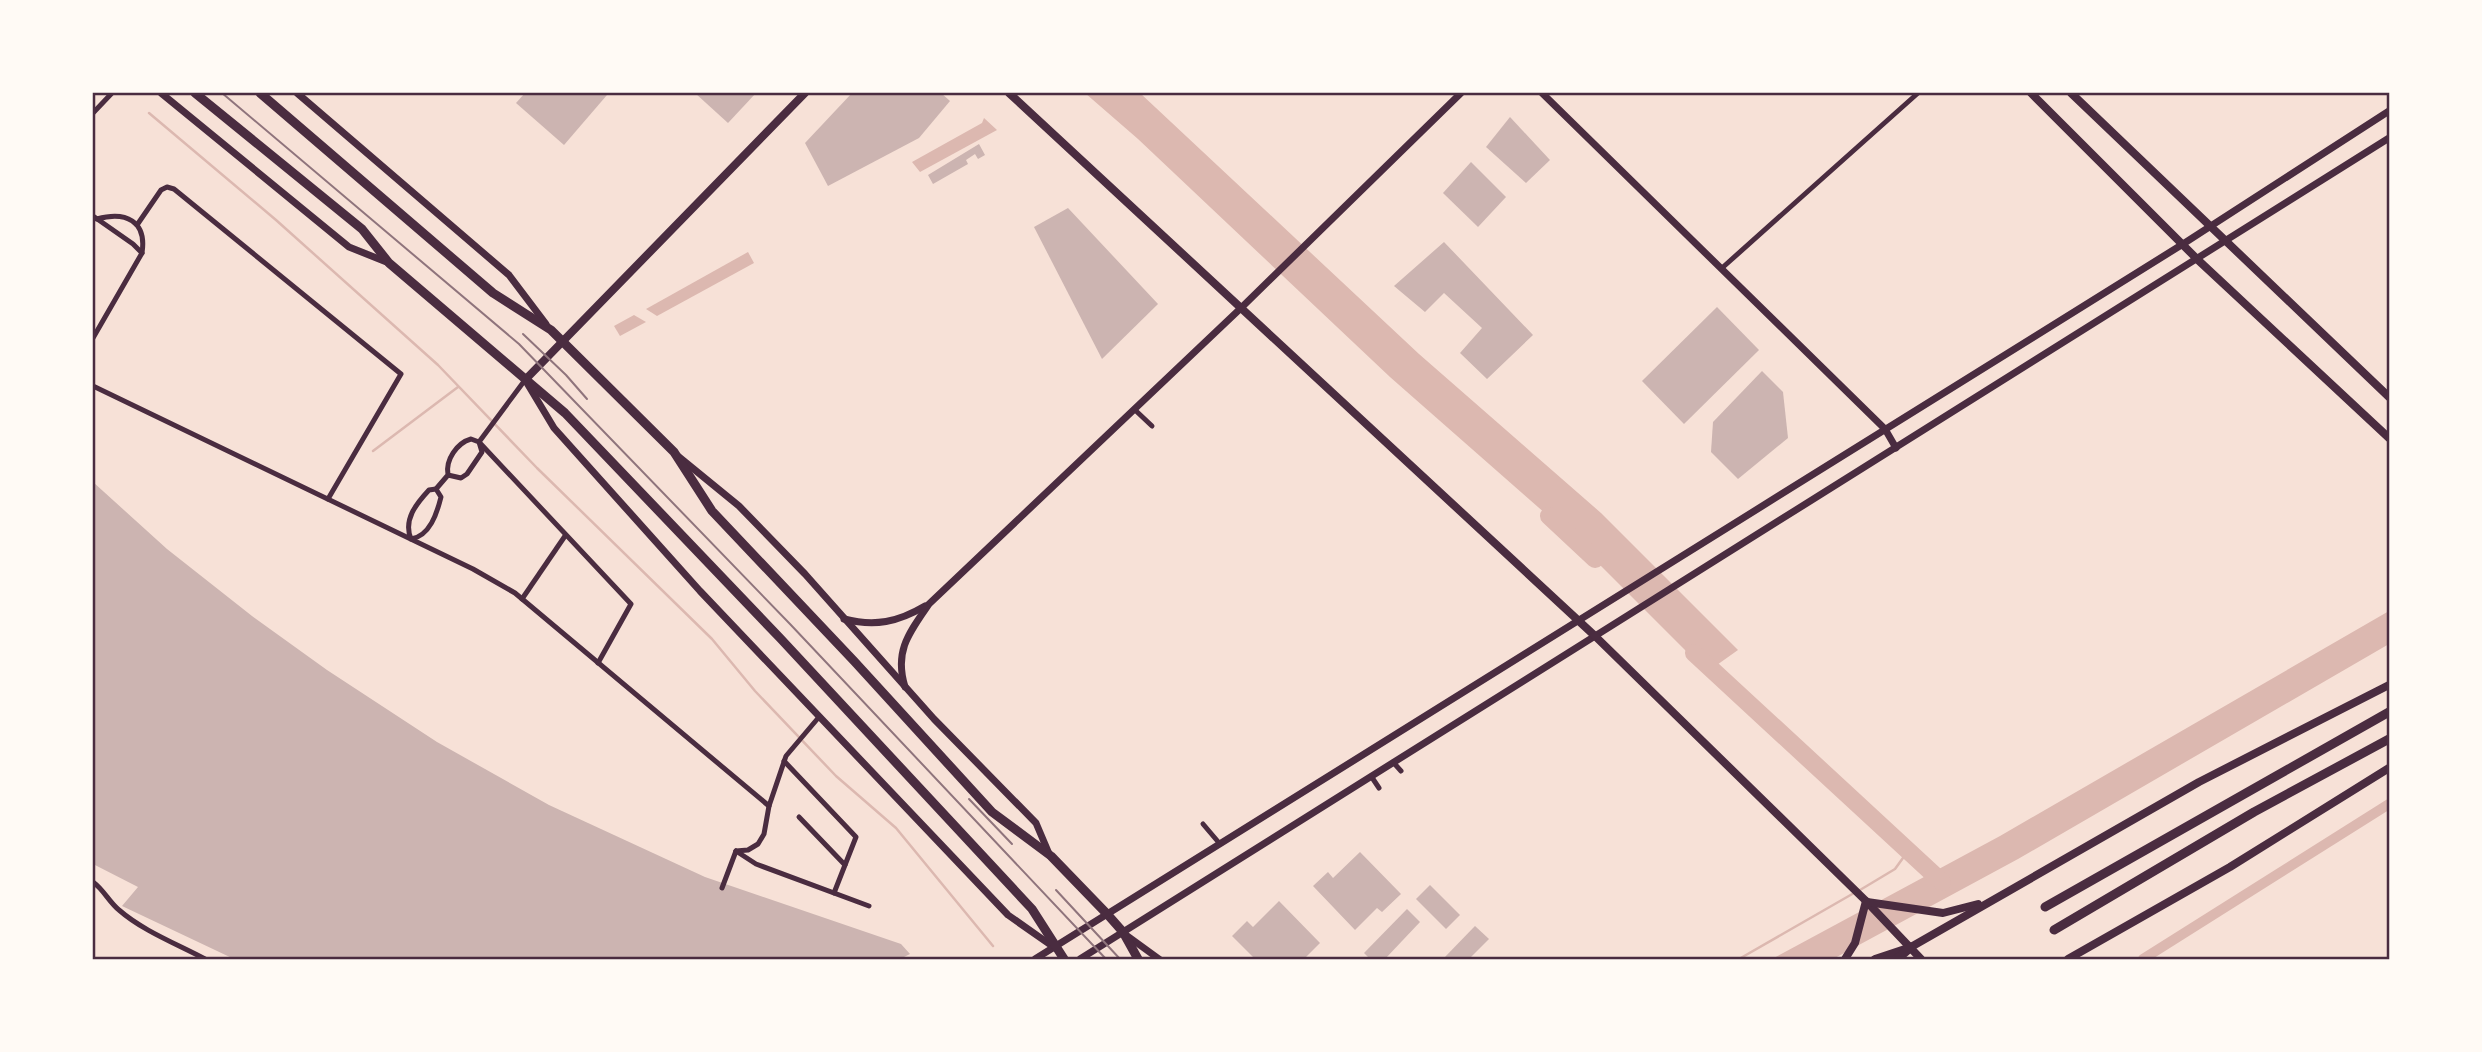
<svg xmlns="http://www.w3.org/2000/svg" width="2482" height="1052" font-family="Ubuntu,sans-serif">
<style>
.water{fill:#dcb8b0}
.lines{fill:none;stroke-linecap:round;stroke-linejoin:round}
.stream{stroke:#dcb8b0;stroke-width:2.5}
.canal{stroke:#dcb8b0;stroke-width:10}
.river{stroke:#dcb8b0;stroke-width:18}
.building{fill:#ccb4b1}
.minor{stroke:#4a2c40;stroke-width:5}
.tertiary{stroke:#4a2c40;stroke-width:7}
.secondary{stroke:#4a2c40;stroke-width:8}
.primary{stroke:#4a2c40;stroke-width:9}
.trunk{stroke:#4a2c40;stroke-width:9}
.tram{stroke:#8f747c;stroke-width:2}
.neatline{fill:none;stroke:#4a2c40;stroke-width:2.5}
</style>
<rect width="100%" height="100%" fill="#f7e1d7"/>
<g class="water">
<polygon points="1085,93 1140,93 1419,354 1601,513 1738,650 1707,672 1571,536 1390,377 1138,139"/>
<polygon points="984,118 997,130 920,172 912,162 982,123"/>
<polygon points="748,252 754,263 657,316 646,309"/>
<polygon points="634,315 646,322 620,336 614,326"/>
<polygon points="2389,611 2389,644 2018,859 1833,959 1772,959 2000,836"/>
</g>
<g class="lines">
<g class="stream">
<polyline points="149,113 276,220 438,365 537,468 712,639 755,691 836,776 896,828 993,946"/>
<polyline points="373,451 458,387"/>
<polyline points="1860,890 1895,869 1908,851"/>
<polyline points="1739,959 1854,893"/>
</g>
<polyline class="canal" points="2143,959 2389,804"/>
<g class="river">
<polyline points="1549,516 1595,559"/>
<polyline points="1694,653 1942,882"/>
</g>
</g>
<g class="building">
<polygon points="525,93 604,93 607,95 564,145 516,103"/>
<polygon points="695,93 756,93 728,123"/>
<polygon points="852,93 941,93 950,101 919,138 828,186 805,143"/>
<polygon points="1510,117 1550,160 1526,183 1486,147"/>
<polygon points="979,144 985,155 978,159 975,154 966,160 968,164 933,184 928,175"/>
<polygon points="1471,162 1506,197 1478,227 1443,193"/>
<polygon points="1068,208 1158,304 1102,359 1034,227"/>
<polygon points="1444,242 1533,335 1487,379 1460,353 1482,328 1444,293 1425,312 1394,286"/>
<polygon points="1717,307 1759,350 1684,424 1642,381"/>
<polygon points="1762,371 1783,392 1788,438 1738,479 1711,452 1713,422"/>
<polygon points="93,482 167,549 252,616 327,670 437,742 549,805 705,877 901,944 910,954 900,959 234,959 122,906 138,887 93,864"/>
<polygon points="1360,852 1401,894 1382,912 1377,908 1355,930 1313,886 1328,872 1333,878"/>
<polygon points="1430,885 1460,915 1446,929 1416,899"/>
<polygon points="1279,901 1320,943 1304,959 1297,957 1294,959 1255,959 1232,936 1247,921 1253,927"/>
<polygon points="1407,909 1420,922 1385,959 1370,959 1364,953"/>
<polygon points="1475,926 1489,939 1469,959 1443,959"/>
</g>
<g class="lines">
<g class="minor">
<polyline points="93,113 112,93"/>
<polyline points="93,216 133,244 142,253"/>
<polyline points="137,225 161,190 167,187 174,189 401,374 328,499"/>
<polyline points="1722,268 1918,93"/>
<path d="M 93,338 L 142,253 C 147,221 126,211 97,219"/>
<polyline points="525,380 479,442 631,604 598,663"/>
<polyline points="93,386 473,569 515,593 769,806"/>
<polyline points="1134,409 1152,426"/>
<path d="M 436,489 L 448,475 C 445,460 457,443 471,439 L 479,442 L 482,452 L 467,474 L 461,478 L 448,475"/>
<path d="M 436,489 L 441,497 C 437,513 430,536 411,539 C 403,520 416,504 429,490 Z"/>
<polyline points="522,599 565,536"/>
<polyline points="784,761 856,837 834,893"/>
<polyline points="1393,762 1401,771"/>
<polyline points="1371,776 1379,788"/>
<polyline points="799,817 845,865"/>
<polyline points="1203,824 1220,844"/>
<polyline points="736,851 748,850 758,844 764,834 769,806 786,756 819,717"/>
<polyline points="736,851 756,864 869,906"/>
<path d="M 93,882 C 104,890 109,902 119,910 C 143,931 177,944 205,959"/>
<polyline points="722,888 736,851"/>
</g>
<g class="tertiary">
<polyline points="161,93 349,247 389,263"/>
<polyline points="297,93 509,275 546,324"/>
<polyline points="1542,93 1885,429 1896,448"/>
<polyline points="527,383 554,428 700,591 1008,915 1055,948"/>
<polyline points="679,457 739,506 805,574 934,719 1036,823 1050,856"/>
<path d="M 844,619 C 875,627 898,622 925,606"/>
<path d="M 905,687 C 894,651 909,633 929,604 L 1241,308 L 1461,93"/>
<polyline points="1126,935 1159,959"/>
<polyline points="1035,959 2183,244 2389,111"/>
<polyline points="1080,959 2389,138"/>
</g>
<g class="secondary">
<polyline points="1009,93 1595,636 1866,901 1921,959"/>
<polyline points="2031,93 2198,260 2389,438"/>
<polyline points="2071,93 2389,397"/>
<polyline points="525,380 805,93"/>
<polyline points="1867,902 1943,913 1978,904"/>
<polyline points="1845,959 1855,943 1866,901"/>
<polyline points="1875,959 1911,947 2199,782 2389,685"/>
<polyline points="2068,959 2230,867 2389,768"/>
</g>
<g class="primary">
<polyline points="195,93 362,229 389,263 565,413 780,638 1032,909 1064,959"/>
<polyline points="260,93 493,293 551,330 674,452 712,511 854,661 992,812 1051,856 1108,915 1123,932 1138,959"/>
</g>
<g class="trunk">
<polyline points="2045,907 2389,712"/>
<polyline points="2054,930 2254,812 2389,739"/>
<polyline points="1897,959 1911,947"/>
</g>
<g class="tram">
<polyline points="222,93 519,344 790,624 1106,959"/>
<polyline points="523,334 566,375 587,399"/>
<polyline points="969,799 1012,844"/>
<polyline points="1056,890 1120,959"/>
</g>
</g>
<rect width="2482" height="1052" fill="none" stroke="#fffaf5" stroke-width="189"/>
<rect x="94" y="94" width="2294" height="864" class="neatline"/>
</svg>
